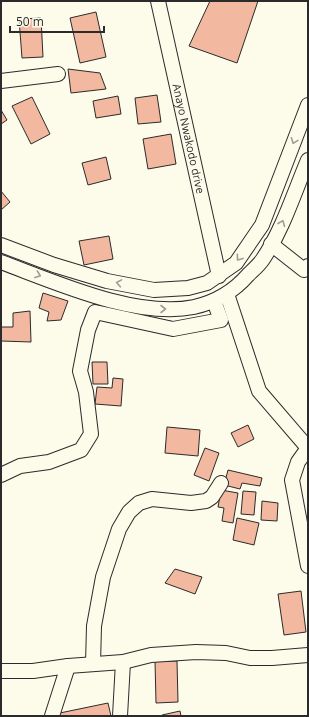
<svg xmlns="http://www.w3.org/2000/svg" width="309" height="717" font-family="'Open Sans',sans-serif">
<style>
.building{fill:#f2b8a0;stroke:#2b2b2b}
.lines{fill:none;stroke-linecap:round;stroke-linejoin:round}
.minor-casing{stroke:#2b2b2b;stroke-width:16}
.minor{stroke:#fdfbea;stroke-width:14}
.oneway{stroke:#9e9d94}
.labels{text-anchor:middle;stroke-width:3;stroke-linejoin:round;paint-order:stroke}
.street-label{font-size:11px;fill:#2b2b2b;stroke:#fdfbea}
</style>
<rect width="100%" height="100%" fill="#fdfbea"/>
<g class="building">
<polygon points="210,1 258,1 237,63 189,46"/>
<polygon points="96,12 106,57 80,63 70,18"/>
<polygon points="41,18 43,57 22,58 19,19"/>
<polygon points="68,69 100,73 106,89 71,93"/>
<polygon points="157,95 161,122 138,124 135,98"/>
<polygon points="118,96 121,114 96,118 93,101"/>
<polygon points="32,97 50,134 31,144 12,106"/>
<polygon points="1,110 7,120 1,124"/>
<polygon points="171,134 176,164 148,169 143,139"/>
<polygon points="106,157 111,179 88,185 82,163"/>
<polygon points="1,191 10,202 1,210"/>
<polygon points="109,236 113,259 84,265 79,241"/>
<polygon points="43,293 68,301 61,320 47,321 49,312 39,308"/>
<polygon points="30,311 31,342 1,341 1,327 13,327 13,313"/>
<polygon points="92,362 107,362 108,384 93,384"/>
<polygon points="113,378 123,379 121,406 95,404 97,387 112,388"/>
<polygon points="248,425 254,439 238,447 231,433"/>
<polygon points="167,427 200,430 198,456 165,453"/>
<polygon points="205,448 219,453 209,481 194,475"/>
<polygon points="228,470 262,478 260,486 242,483 240,489 224,485"/>
<polygon points="221,490 238,493 233,523 222,521 224,508 218,507"/>
<polygon points="243,491 256,492 254,515 241,514"/>
<polygon points="262,501 278,503 277,521 261,520"/>
<polygon points="237,518 259,523 254,545 233,540"/>
<polygon points="175,569 202,577 195,594 165,583"/>
<polygon points="301,591 306,632 284,635 278,594"/>
<polygon points="155,661 177,661 178,702 156,703"/>
<polygon points="108,703 111,716 55,716 55,714"/>
<polygon points="180,711 181,716 162,716 162,715"/>
</g>
<g class="lines">
<g class="minor-casing">
<g id="minor">
<path id="s1" d="M 158,1 L 219,276"/>
<polyline points="1,81 58,74"/>
<polyline points="271,244 304,270 308,266"/>
<polyline points="1,245 54,265 107,281 154,290 188,288 207,283 236,263 262,225 308,105"/>
<path d="M 1,262 C 55,282 137,319 194,307 C 216,302 234,291 248,275 C 253,270 259,265 263,259 C 283,229 294,193 308,160"/>
<polyline points="227,294 259,391 308,448"/>
<polyline points="308,448 298,462 292,480 308,566"/>
<polyline points="1,475 20,466 49,462 81,450 91,434 86,392 80,371 88,330 95,312 173,329 221,320 214,301"/>
<polyline points="93,664 94,626 103,577 119,529 129,512 139,503 152,499 191,503 206,501 212,497 221,483"/>
<polyline points="1,671 33,671 68,666 123,662 151,655 196,652 226,653 250,658 272,658 308,655"/>
<polyline points="52,716 68,666"/>
<polyline points="120,716 123,662"/>
</g>
</g>
<use href="#minor" class="minor"/>
</g>
<defs><path id="oneway-chevron" d="M-2-3.5L2.5 0L-2 3.5" fill="none" stroke-width="1.6" stroke-linecap="round" stroke-linejoin="round"/></defs>
<g class="oneway">
<use href="#oneway-chevron" transform="translate(294 141) rotate(111)"/>
<use href="#oneway-chevron" transform="translate(282 223) rotate(-68)"/>
<use href="#oneway-chevron" transform="translate(239 258) rotate(126)"/>
<use href="#oneway-chevron" transform="translate(38 275) rotate(20)"/>
<use href="#oneway-chevron" transform="translate(119 283) rotate(-170)"/>
<use href="#oneway-chevron" transform="translate(163 309)"/>
</g>
<g class="labels">
<g class="street-label">
<text dy="4" stroke="none"><textPath href="#s1" startOffset="141">Anayo Nwakodo drive</textPath></text>
</g>
</g>
<rect width="309" height="717" fill="none" stroke="#2b2b2b" stroke-width="4"/>
<path d="M10 26v6h94v-6" fill="none" stroke="#2b2b2b" stroke-width="2"/>
<text x="16" y="26" font-size="12" fill="#2b2b2b" stroke="#fdfbea" stroke-width="3" paint-order="stroke">50 m</text>
</svg>
